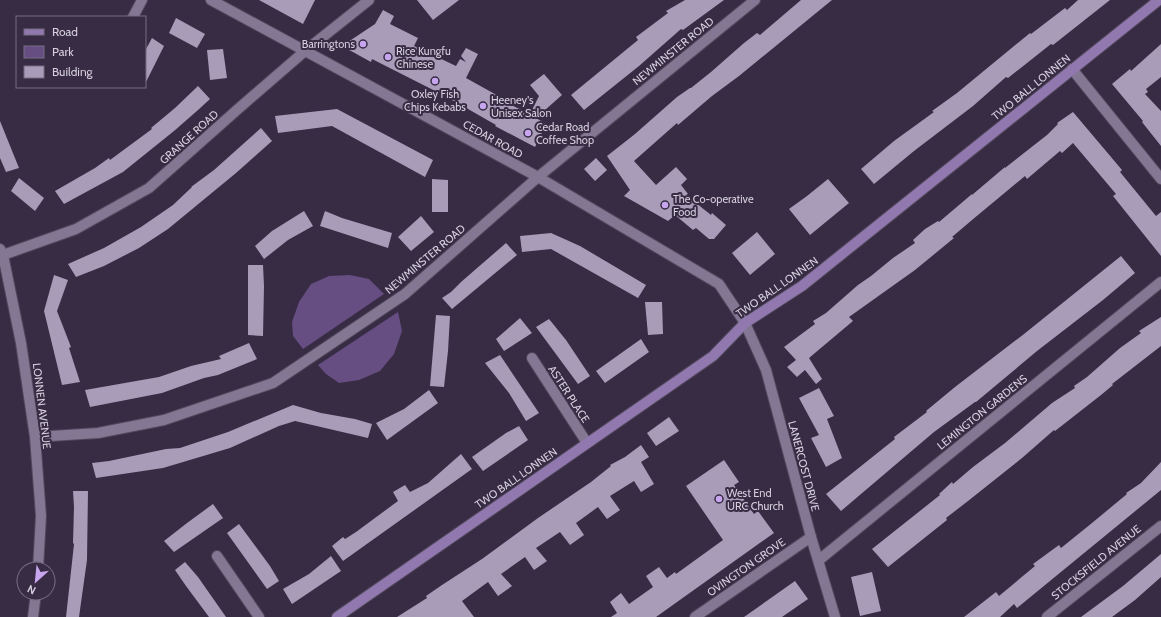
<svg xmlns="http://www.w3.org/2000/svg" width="1161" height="617" font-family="Cabin,sans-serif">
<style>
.green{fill:#664e82}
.building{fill:#a89cb9}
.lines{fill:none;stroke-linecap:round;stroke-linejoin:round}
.minor-casing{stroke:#52485c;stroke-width:12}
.major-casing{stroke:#52485c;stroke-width:12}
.minor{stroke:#837793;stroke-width:10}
.major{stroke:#9179af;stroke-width:10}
.poi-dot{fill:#c7a6ef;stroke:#372c44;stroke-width:1.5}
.labels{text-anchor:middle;stroke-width:4;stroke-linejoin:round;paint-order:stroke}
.poi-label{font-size:11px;fill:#d5cfde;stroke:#372c44;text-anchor:start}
.street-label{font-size:11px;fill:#d5cfde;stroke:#372c44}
</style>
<rect width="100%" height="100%" fill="#372c44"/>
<g class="green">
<polygon points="350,275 369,279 384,294 303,349 293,336 292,322 299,302 311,284 329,276"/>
<polygon points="398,312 402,331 394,354 380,371 359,380 339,383 326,374 318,365"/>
</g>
<g class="building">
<polygon points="259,0 315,0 303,24"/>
<polygon points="417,0 459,0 433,20"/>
<polygon points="685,0 724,0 683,30 681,29 639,66 584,110 571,95 638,40 636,37 668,13 666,11"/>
<polygon points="801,0 832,0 739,76 712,96 678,125 677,123 634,161 656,185 676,167 687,179 681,185 688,194 686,195 711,215 712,213 726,225 714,239 709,239 696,228 693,230 675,215 668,221 624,196 630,190 607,156 635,134 677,97 690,88 691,88 711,72 744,43 757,33 760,35"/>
<polygon points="1078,0 1110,0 1053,45 1051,44 1008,78 1006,77 973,106 914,151 874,184 861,169 894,141 934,112 932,111 957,93 1030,33 1031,34 1065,8 1067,10"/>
<polygon points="383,10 394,16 390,24 418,38 414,46 456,66 460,59 466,62 461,56 466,48 478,54 466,78 502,98 501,100 530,114 539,96 530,85 544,74 562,95 536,118 546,124 535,147 495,126 496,125 447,97 372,59 371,62 342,46 375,24"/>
<polygon points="176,18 205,34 197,48 169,33"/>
<polygon points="152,38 164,46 145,84 145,51"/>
<polygon points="1161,44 1161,77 1146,89 1148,92 1145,94 1161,111 1161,146 1142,122 1143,121 1112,84 1130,69 1131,71"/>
<polygon points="223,49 227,78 210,80 207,50"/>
<polygon points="198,86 210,99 198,110 174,131 123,172 64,204 55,191 95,168 109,158 110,160 152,129 151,128 175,108"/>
<polygon points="337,109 433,160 425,177 332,126 278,133 275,116"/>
<polygon points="1073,112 1122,170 1120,172 1156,216 1161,212 1161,256 1113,196 1116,194 1073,143 1062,153 1060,151 1027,179 1025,176 972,220 952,237 954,238 915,270 849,317 853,321 809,358 822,379 816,384 805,370 797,377 787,367 796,360 784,347 815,324 813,321 826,313 858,285 871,276 893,258 915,243 913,240 925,229 938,221 939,222 972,194 972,195 1005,167 1005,168 1047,135 1058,124 1057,123"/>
<polygon points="0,121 19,168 6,172 0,158"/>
<polygon points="261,128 272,141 236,173 168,229 139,248 104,266 76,277 68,264 104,248 141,227 173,205 192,187 191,187 214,170"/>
<polygon points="596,158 607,170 595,181 584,169"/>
<polygon points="19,178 44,198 35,211 11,191"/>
<polygon points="432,179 448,180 448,212 432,212"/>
<polygon points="828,179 849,203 810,235 789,209 807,196"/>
<polygon points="304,211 313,226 288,240 264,259 255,246 272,231"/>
<polygon points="325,211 342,218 392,233 388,248 320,226"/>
<polygon points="421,216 434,232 411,251 398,237"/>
<polygon points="757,232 775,254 750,275 732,253"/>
<polygon points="551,233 580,246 646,285 638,298 551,249 522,252 520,236"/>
<polygon points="506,243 517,255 452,309 442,298 451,292 461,282"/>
<polygon points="1121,256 1135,273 1103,300 1037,351 976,402 975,402 934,432 841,511 826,494 895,439 894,437 927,412 926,411 955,387 1024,334"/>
<polygon points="248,265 263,265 264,286 263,336 248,335"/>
<polygon points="54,275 68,280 57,311 71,347 69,348 80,382 62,385 44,311"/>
<polygon points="645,302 662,302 663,334 648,335"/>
<polygon points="436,315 450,316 448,351 444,387 430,386"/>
<polygon points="1161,317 1161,346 1112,384 1113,385 1101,395 1055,431 1054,430 1022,458 968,501 946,518 947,520 888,567 872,549 940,495 939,494 952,482 953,484 973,467 1005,443 1052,403 1075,388 1074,386 1087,377 1120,348 1141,333 1139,331"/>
<polygon points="520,318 532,333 504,351 496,339"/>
<polygon points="549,319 566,340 590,376 578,384 536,327"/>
<polygon points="641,339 649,352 605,383 596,371"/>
<polygon points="249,343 257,359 218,375 204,378 162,393 90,407 85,390 159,377 191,366 221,359 219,356"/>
<polygon points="500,355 539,413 526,421 509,393 485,363"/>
<polygon points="819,388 834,416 827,419 842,458 826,467 811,438 819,435 799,398"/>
<polygon points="429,390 438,403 387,440 376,423 404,409"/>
<polygon points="293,405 321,413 355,419 372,424 368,438 295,421 279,426 230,448 163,468 96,478 92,463 109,461 166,449 180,448 228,432"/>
<polygon points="669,417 679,431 656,446 647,433"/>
<polygon points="519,426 528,440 483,471 472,457 506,433"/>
<polygon points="641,445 649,457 641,462 654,484 641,492 634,481 610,496 620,510 607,519 598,507 576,523 584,535 570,545 560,532 536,548 547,561 534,570 525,557 501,574 512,586 498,596 488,582 462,601 474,617 397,617 427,598 426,596 442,585 482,559 538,518 591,482 611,466 610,465 625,457"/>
<polygon points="461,454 472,469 343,561 332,546 343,537 345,539 356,532 398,501 393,492 405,485 410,492 428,483"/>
<polygon points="724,460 739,482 734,485 754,514 758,511 774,533 656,617 611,617 617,613 610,602 621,593 629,604 653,587 646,576 659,567 667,578 675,572 676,574 723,540 686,486"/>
<polygon points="1161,462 1161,490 1017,608 1014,604 1000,617 964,617 996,592 999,596 1035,566 1033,564 1059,545 1061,548 1092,523 1127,494 1126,493 1141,483"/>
<polygon points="73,491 88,491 87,560 79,617 66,617 74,544 73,543 74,507"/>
<polygon points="213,504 223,518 174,552 164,541 187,523"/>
<polygon points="239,524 270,566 279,581 267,589 227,533"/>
<polygon points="1161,554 1161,577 1135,600 1112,617 1081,617 1123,586"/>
<polygon points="331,556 341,571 292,604 283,589 309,574"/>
<polygon points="185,562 198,577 226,617 209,617 186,586 175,570"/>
<polygon points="872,572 881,611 860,616 851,577"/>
<polygon points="795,581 808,599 782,617 744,617"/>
</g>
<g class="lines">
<g class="minor-casing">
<g id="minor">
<polyline points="211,0 538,177 719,284 745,323 766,370 811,537 835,617"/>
<polyline points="133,17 142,0"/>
<polyline points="1072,69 1161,179"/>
<polyline points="0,249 3,255 21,343 35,437 41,516 38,569"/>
<polyline points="3,255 76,229 149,188 238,109 305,51 369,0"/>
<polyline points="532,358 587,443"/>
<polyline points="35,437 98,433 164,420 273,383 405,294 538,177 755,0"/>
<polyline points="217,556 259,617"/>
<polyline points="819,560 1161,282"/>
<polyline points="33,617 36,593"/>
<polyline points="695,617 811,537"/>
<polyline points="1047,617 1161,526"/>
</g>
</g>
<g class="major-casing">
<polyline id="major" points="337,617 713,356 745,323 802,286 1159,0"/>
</g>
<use href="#minor" class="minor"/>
<use href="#major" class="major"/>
</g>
<g class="poi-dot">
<circle cx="363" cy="44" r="4"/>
<circle cx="388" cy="57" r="4"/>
<circle cx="435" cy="81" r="4"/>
<circle cx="483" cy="106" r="4"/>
<circle cx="528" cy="133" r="4"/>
<circle cx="665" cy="205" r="4"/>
<circle cx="719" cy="499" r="4"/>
</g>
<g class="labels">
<g class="poi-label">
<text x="355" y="48" text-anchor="end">Barringtons</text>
<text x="396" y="55">Rice Kungfu<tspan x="396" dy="13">Chinese</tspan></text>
<text x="435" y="98" text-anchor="middle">Oxley Fish<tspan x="435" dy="13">Chips Kebabs</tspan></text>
<text x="491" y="104">Heeney's<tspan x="491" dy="13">Unisex Salon</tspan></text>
<text x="536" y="131">Cedar Road<tspan x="536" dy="13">Coffee Shop</tspan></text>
<text x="673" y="203">The Co-operative<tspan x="673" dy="13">Food</tspan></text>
<text x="727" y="497">West End<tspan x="727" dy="13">URC Church</tspan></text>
</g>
<g class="street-label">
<text transform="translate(673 51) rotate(-39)" y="4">NEWMINSTER ROAD</text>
<text transform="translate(1031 87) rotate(-39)" y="4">TWO BALL LONNEN</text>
<text transform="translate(189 137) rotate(-42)" y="4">GRANGE ROAD</text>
<text transform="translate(493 139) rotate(29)" y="4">CEDAR ROAD</text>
<text transform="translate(425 259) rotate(-40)" y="4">NEWMINSTER ROAD</text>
<text transform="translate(777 287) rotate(-35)" y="4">TWO BALL LONNEN</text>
<text transform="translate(569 394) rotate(57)" y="4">ASTER PLACE</text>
<text transform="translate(42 406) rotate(83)" y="4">LONNEN AVENUE</text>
<text transform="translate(982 412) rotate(-39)" y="4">LEMINGTON GARDENS</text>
<text transform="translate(804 466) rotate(75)" y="4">LANERCOST DRIVE</text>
<text transform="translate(516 478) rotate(-35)" y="4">TWO BALL LONNEN</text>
<text transform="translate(1096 562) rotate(-39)" y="4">STOCKSFIELD AVENUE</text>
<text transform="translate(746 567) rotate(-35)" y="4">OVINGTON GROVE</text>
</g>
</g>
<rect x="16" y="16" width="130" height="72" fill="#372c44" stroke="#766d82"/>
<rect x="24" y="29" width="20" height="6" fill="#9179af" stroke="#766d82"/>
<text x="52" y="36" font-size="12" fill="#d5cfde">Road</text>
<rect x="24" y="46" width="20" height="12" fill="#664e82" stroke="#766d82"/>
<text x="52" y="56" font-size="12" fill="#d5cfde">Park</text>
<rect x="24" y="66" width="20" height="12" fill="#a89cb9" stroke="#766d82"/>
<text x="52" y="76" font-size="12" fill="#d5cfde">Building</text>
<g transform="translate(36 581) rotate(207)"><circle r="19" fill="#372c44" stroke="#766d82"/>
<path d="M0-3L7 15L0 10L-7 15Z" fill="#c7a6ef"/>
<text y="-6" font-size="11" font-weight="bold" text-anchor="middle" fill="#d5cfde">N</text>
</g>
</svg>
